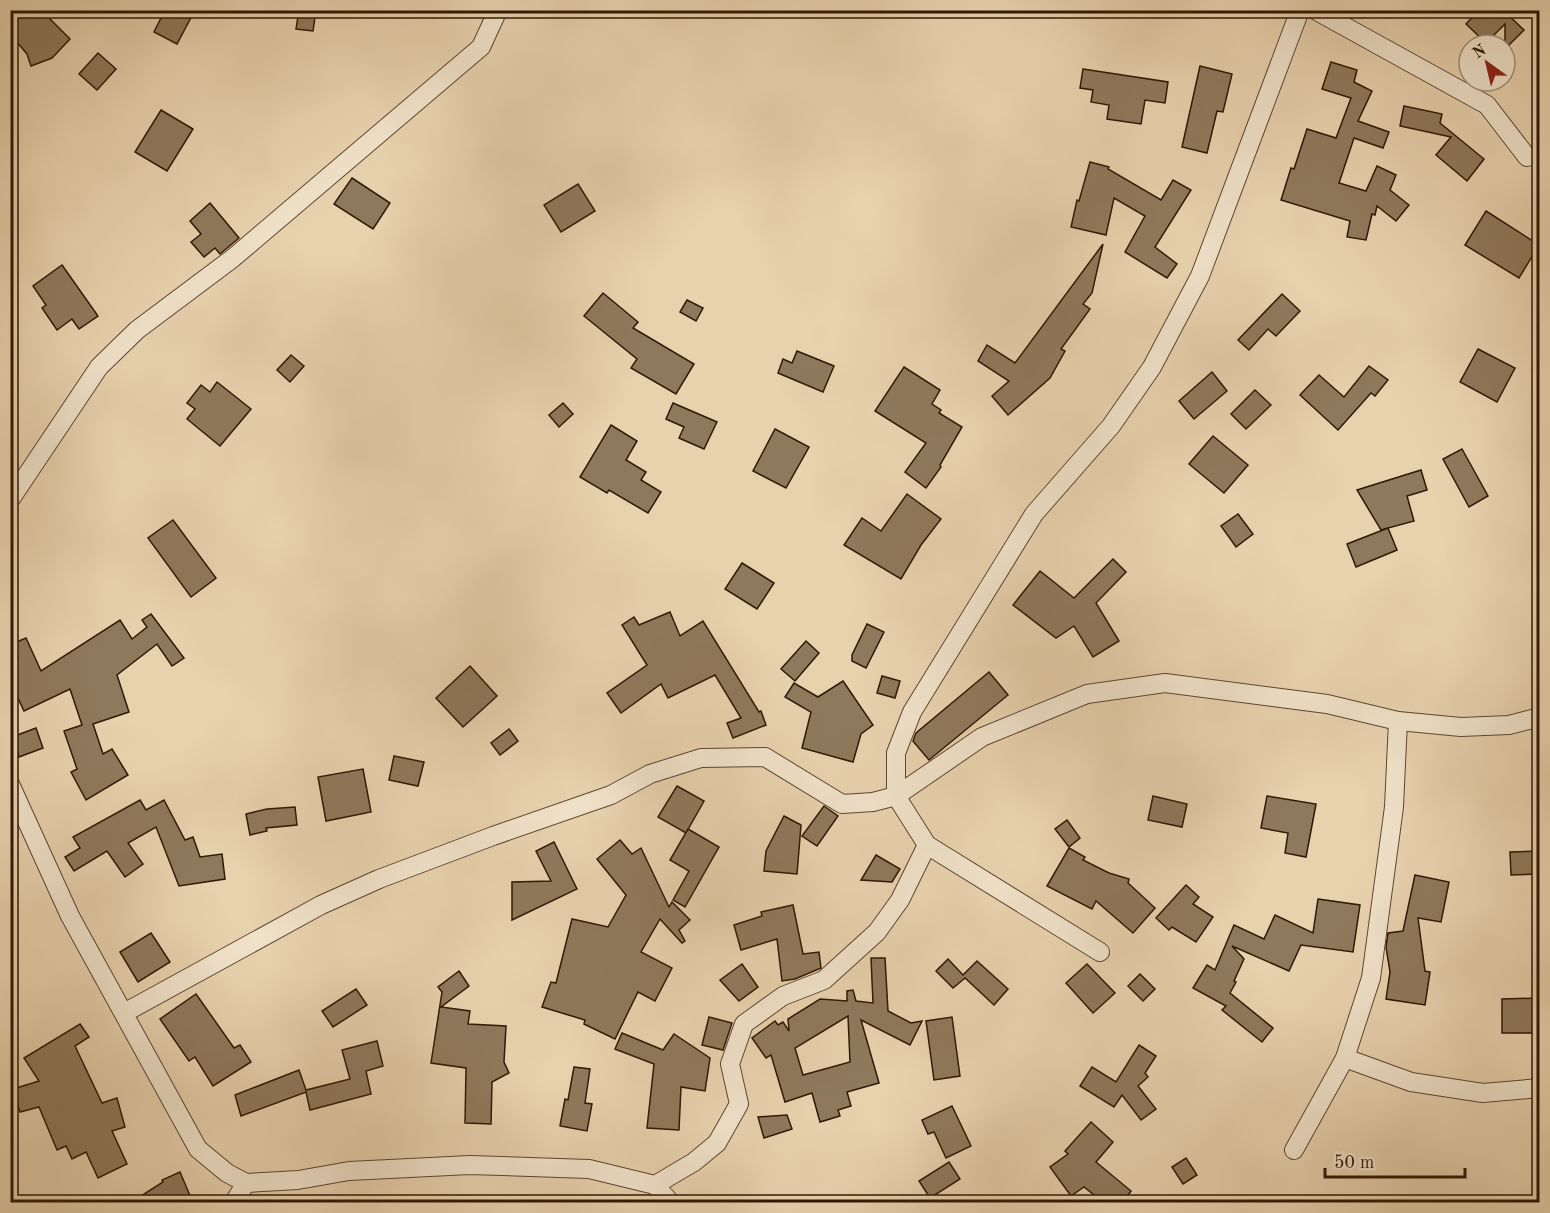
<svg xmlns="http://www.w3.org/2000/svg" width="1550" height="1213" font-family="'Old Standard TT',serif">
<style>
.building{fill:#8f795c;stroke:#2f1803;stroke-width:1.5;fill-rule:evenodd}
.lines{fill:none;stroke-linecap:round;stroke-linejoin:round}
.minor-casing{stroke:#5d462e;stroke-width:20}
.minor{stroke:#f0e2ca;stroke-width:18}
</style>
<rect width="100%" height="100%" fill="#e8d2ae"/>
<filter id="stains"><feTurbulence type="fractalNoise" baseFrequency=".00333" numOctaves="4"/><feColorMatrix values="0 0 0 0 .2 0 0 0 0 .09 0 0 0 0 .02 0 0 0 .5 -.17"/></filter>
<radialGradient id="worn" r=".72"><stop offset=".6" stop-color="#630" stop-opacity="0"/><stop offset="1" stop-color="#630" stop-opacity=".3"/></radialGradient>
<g class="building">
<polygon points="10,10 41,10 70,39 52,58 31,66 27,54 10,34"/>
<polygon points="165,10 195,10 177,44 154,32"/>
<polygon points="299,10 316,10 313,31 296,29"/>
<polygon points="1479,10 1503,10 1524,30 1505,49 1505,24 1486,43 1466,24"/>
<polygon points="98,53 116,69 97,90 79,74"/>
<polygon points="1331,62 1357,70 1354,82 1372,91 1358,121 1389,132 1383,148 1354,138 1339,183 1366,191 1377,166 1396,175 1390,190 1409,205 1396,221 1377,206 1375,215 1372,214 1366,240 1347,237 1350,221 1281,200 1291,168 1294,169 1307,129 1336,138 1351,98 1322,89"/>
<polygon points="1200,66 1232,74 1223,112 1217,111 1207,153 1182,147"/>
<polygon points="1083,69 1168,82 1165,103 1145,100 1141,124 1107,119 1109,105 1091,102 1093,90 1080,88"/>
<polygon points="1404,106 1442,114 1440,123 1484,159 1467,181 1436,155 1451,137 1400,126"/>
<polygon points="161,110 193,129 167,171 135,152"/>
<polygon points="1090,162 1109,167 1108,169 1161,200 1173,180 1191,190 1155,247 1177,264 1167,278 1125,252 1145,216 1114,198 1106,235 1071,227 1077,200 1079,201"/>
<polygon points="352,178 390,203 373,229 334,204"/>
<polygon points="578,184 595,211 561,232 544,205"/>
<polygon points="210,203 239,238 220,254 215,248 204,257 191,242 201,234 190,221"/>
<polygon points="1486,211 1539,245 1519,278 1465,245"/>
<polygon points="1103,244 1092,293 1083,304 1090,309 1061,349 1065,351 1050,378 1008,415 992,396 1009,381 978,361 987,345 1015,363"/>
<polygon points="62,265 98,316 79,329 72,319 57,330 42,308 46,305 33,286"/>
<polygon points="603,293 638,322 633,328 694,364 676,394 631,368 637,359 584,316"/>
<polygon points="1282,294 1300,311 1276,336 1268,329 1249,350 1238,340"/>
<polygon points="687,300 703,308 696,321 680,312"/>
<polygon points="1478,349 1515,368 1497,402 1460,382"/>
<polygon points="797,351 834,366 823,392 778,373 783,359 792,363"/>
<polygon points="291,355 304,366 290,382 277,370"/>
<polygon points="1369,366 1388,380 1375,396 1371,393 1338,430 1300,395 1319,375 1344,397"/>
<polygon points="904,367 940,390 932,404 941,410 939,413 962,427 940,465 941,467 926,488 905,472 926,443 875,411"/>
<polygon points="1212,372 1227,391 1194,419 1179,401"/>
<polygon points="217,382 251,409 220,446 187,419 195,409 187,403 201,385 210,392"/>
<polygon points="1255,390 1271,405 1246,429 1231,414"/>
<polygon points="563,403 573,414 559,427 549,415"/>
<polygon points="673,403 717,422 704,449 679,438 684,427 666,419"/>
<polygon points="611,425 637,441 626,460 646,472 641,480 661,492 648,513 609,490 607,493 580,477"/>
<polygon points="775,429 809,447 786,488 753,471"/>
<polygon points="1213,436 1248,465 1224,493 1189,464"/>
<polygon points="1462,449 1488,496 1469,507 1443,459"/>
<polygon points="1421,470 1427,490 1407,496 1414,521 1381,530 1357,490"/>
<polygon points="907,494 941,519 921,545 901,579 844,545 862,518 881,531"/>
<polygon points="1238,514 1253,534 1236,547 1221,526"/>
<polygon points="173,520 216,578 191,597 148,538"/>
<polygon points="1388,528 1397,550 1356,567 1347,544"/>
<polygon points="1113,559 1126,572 1096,603 1119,641 1093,657 1074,626 1056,638 1013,605 1040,571 1074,598"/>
<polygon points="742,563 774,583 757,609 725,589"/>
<polygon points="670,612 680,636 703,621 759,712 761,711 766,725 733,738 727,723 741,718 715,675 668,698 661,684 621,713 607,693 647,665 622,625 634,617 639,625"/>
<polygon points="151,614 184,658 172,666 157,644 117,675 129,712 93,724 103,754 112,749 128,775 86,800 71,772 77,769 64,731 82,725 70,689 24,711 10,681 10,661 18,658 12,644 26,638 41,671 120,620 132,639 147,627 142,620"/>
<polygon points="867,624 884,632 866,668 852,661 852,655"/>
<polygon points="806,641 819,653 795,681 781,669"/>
<polygon points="470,666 497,696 463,727 436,698"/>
<polygon points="989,672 1008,695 929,760 913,741 916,733"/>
<polygon points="882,676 900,681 895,698 877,693"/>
<polygon points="843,681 873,725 861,734 853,762 802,748 811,712 785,697 794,683 818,697"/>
<polygon points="36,728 43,748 19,757 12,737"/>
<polygon points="509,729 518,741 500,755 491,743"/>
<polygon points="394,756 424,762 418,786 389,780"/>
<polygon points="363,769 371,812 326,821 318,777"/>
<polygon points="677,786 704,801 686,833 658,817"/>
<polygon points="1153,796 1187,804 1182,827 1148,820"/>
<polygon points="1267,796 1316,804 1306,857 1285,853 1288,833 1261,828"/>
<polygon points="140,800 146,810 164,800 185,840 193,837 200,857 222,854 225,879 179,886 156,827 128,843 143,864 125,877 107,851 74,871 65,857 80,848 73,837"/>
<polygon points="824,806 838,816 817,846 802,836"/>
<polygon points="295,807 297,825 266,828 267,831 250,835 246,814 267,809"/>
<polygon points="784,816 801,825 797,874 764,871 766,851"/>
<polygon points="1067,820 1080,838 1069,847 1055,829"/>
<polygon points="688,829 719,847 685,907 673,900 689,871 670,860"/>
<polygon points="620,840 632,854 641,848 669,907 672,902 690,920 679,930 685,941 682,943 660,919 641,952 672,968 655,1001 638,992 615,1039 584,1024 585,1020 542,1007 551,982 556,983 572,919 608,927 626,895 597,859"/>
<polygon points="554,842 577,889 512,920 512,882 551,881 536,851"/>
<polygon points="1069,848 1085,857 1083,860 1109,873 1129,879 1128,883 1155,908 1133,933 1096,901 1092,909 1047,886"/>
<polygon points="1539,851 1539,874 1511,875 1510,852"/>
<polygon points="876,855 900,869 892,882 861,880"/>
<polygon points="1415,875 1449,882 1441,922 1418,918 1425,971 1430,972 1425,1005 1386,999 1390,972 1386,947 1388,933 1403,931"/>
<polygon points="1186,885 1199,897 1193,904 1213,917 1196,942 1172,927 1169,930 1156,918"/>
<polygon points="1318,899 1360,905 1353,952 1301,945 1289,971 1232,946 1244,959 1234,981 1236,982 1230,993 1273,1028 1262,1042 1222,1010 1226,1006 1193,988 1207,965 1215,970 1234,925 1264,939 1275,915 1313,933"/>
<polygon points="793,905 803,954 819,952 821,968 795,979 782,981 777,939 741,950 734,925 762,916 761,912"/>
<polygon points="151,933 170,962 138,982 120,952"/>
<path d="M 871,958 L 885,958 L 888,1011 L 911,1023 L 922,1021 L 910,1045 L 861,1020 L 879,1083 L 847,1092 L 851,1106 L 838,1110 L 840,1116 L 820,1122 L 812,1093 L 785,1102 L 771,1055 L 766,1058 L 752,1038 L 775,1021 L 778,1025 L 783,1022 L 789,1031 L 788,1019 L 820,999 L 847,1001 L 847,991 L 853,990 L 856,1001 L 873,1003 ZM 848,1016 L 850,1062 L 803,1075 L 795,1048 Z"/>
<polygon points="948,959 963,975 977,961 1008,989 994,1005 965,978 953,988 936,971"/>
<polygon points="742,964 758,987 739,1001 720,980"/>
<polygon points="1087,964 1115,993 1093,1013 1066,983"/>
<polygon points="459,971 469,986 441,1007 470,1011 468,1024 506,1026 504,1062 509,1073 492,1082 491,1124 465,1123 466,1068 431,1063 442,992 438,987"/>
<polygon points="1140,974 1155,989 1143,1001 1128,986"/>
<polygon points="356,989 367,1005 333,1027 322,1011"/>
<polygon points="196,994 234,1048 240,1045 251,1062 213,1086 195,1057 189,1061 160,1019"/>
<polygon points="1539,998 1539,1033 1502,1033 1502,999"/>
<polygon points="709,1017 732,1023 723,1050 702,1045"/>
<polygon points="952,1017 960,1076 934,1080 926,1021"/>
<polygon points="80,1024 89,1037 75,1046 102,1103 117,1098 125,1127 112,1131 127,1164 98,1178 86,1152 72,1159 66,1146 57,1150 39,1107 20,1112 13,1089 39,1081 24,1058"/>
<polygon points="622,1033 663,1050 674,1034 710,1058 705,1091 681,1087 679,1130 647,1128 654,1064 615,1049"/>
<polygon points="377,1041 383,1066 366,1071 371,1094 310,1110 306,1092 241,1116 235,1095 299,1070 306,1090 350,1079 342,1050"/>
<polygon points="1139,1045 1156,1056 1145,1073 1148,1077 1138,1086 1156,1109 1141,1120 1122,1095 1114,1107 1080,1086 1092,1067 1116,1082"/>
<polygon points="574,1067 590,1069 585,1103 592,1104 587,1131 560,1126 565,1099 568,1100"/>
<polygon points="952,1106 971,1146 946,1158 934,1132 928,1134 922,1120"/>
<polygon points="787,1115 792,1129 764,1138 758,1117"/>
<polygon points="1091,1122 1113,1142 1096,1162 1131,1191 1122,1203 1104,1203 1084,1187 1071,1196 1050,1167 1068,1154 1065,1151"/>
<polygon points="1186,1158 1197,1175 1183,1184 1172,1167"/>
<polygon points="949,1162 960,1179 930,1198 919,1181"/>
<polygon points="180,1172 193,1203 130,1203 163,1182 162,1180"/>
</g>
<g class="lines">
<g class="minor-casing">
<g id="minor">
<polyline points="1315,10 1487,105 1527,157"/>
<polyline points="10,500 99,367 137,330 233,258 481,47 498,10"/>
<polyline points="10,784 70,916 198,1149 227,1173 246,1183 298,1180 349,1171 470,1165 589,1169 655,1185 670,1202"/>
<polyline points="1100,952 927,845 896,796 896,753 912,712 1034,514 1111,426 1152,367 1200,276 1300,10"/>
<polyline points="124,1013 321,905 379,879 493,836 611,795 650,774 701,758 765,757 842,804 873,802 896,796 982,737 1087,694 1165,683 1327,704 1398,721 1461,727 1509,725 1540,717"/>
<polyline points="1345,1058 1411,1082 1483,1093 1540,1088"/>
<polyline points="1294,1150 1345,1058 1371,978 1394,807 1398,721"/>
<polyline points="655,1185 694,1162 717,1143 739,1104 730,1064 744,1024 783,996 824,980 877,932 900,900 927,845"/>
<polyline points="234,1202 246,1183"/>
</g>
</g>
<use href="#minor" class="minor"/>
</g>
<rect width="1550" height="1213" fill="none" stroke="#e8d2ae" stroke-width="36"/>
<rect x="12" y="12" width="1526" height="1189" fill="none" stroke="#2f1803" stroke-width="3"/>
<rect x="18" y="18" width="1514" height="1177" fill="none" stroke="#2f1803" stroke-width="1.5"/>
<g transform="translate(1487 63) rotate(326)"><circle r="28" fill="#f0e2ca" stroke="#a3917a" stroke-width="1.5"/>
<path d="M0-4.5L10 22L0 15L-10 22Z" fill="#8f2418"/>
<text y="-9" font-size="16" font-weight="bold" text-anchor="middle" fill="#2f1803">N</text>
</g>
<path d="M1325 1168v9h140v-9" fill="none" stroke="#2f1803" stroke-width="3"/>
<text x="1334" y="1168" font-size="18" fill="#2f1803" stroke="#f0e2ca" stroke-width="4.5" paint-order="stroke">50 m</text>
<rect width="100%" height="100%" filter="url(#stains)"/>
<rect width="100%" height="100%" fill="url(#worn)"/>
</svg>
